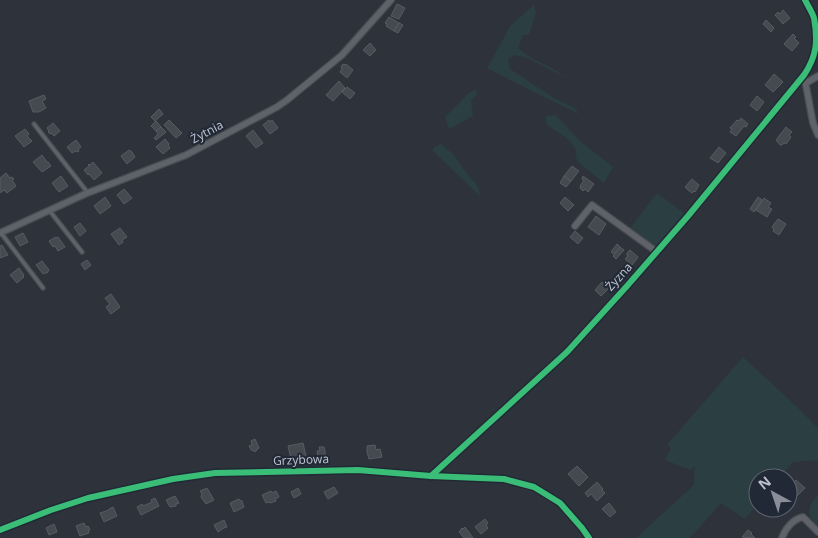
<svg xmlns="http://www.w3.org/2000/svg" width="818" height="538" font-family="'Noto Sans',sans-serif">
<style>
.green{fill:#2b3e42}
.building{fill:#454950;stroke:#575b63}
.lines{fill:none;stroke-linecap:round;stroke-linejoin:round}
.lane-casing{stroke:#4a4e54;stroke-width:5.5}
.street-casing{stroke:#4a4e54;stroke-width:8}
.lane{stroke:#5f6269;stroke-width:3}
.street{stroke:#5f6269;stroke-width:5.5}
.cycleway-casing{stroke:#212936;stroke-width:9}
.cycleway{stroke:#3abd76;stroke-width:6}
.labels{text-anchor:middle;stroke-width:4;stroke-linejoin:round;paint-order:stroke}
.street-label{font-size:12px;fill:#babfcb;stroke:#212936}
</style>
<rect width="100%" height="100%" fill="#2e333b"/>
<g class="green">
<polygon points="534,5 536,13 529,35 523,35 518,48 531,58 552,68 568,79 527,58 515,55 508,59 510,69 557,100 575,108 579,114 532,91 487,68 511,25"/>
<polygon points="476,90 477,94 471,101 473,116 449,129 445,117 470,92"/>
<polygon points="556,115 580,141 613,167 604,183 577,161 575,148 568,139 546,124 546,116"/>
<polygon points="441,144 454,155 463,169 477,185 481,197 433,151 434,147"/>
<polygon points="657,193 685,214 657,247 629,230"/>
<polygon points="743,357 798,408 818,428 818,460 793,462 779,478 758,478 758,503 745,519 721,503 690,538 636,538 694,485 695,466 690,470 665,460 671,448 667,445"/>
<path d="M 818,494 L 818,526 C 804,514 809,506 818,494 Z"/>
</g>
<g class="building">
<polygon points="397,4 405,8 399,19 391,16"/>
<polygon points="783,10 790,18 783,24 775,15 778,12 780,14"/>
<polygon points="389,17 399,23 394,31 386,26 387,24 385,23"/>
<polygon points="766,20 774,28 771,32 763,24"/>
<polygon points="399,23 403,25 398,33 394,31"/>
<polygon points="793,34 796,37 794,38 799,43 792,51 784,44"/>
<polygon points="370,43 376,50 370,56 363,50"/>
<polygon points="343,64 345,65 346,64 353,70 347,78 340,72 342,69 341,67"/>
<polygon points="774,74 783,82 773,92 765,85"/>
<polygon points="339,81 345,88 333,101 326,95"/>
<polygon points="347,87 355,93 350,99 342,92"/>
<polygon points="44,95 46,99 42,101 46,108 39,112 33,112 29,101"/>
<polygon points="757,96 764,102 757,111 750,105"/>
<polygon points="159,109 163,114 155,121 151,117"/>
<polygon points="741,118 748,124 746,127 744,126 736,136 730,132 732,129 730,128 737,120 739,121"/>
<polygon points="169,120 182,133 176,138 164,125"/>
<polygon points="269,120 270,122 272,120 278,128 270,134 263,125"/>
<polygon points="156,121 161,127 156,131 151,126"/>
<polygon points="53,123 60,131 54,136 51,133 50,134 48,132 49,131 47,128"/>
<polygon points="161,127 166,132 156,140 154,138 158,134 156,131"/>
<polygon points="786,127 792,132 789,135 791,137 786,144 784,143 782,145 780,145 776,140"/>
<polygon points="25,129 29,134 27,136 32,141 24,147 15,136"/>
<polygon points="253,130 263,143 256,148 246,136"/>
<polygon points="165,139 169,144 168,145 170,148 163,154 156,147"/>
<polygon points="76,140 81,147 78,149 79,151 77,152 76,151 72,153 67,147"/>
<polygon points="719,147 726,153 718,163 710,158"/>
<polygon points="129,150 132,152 135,157 127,164 121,156"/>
<polygon points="42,155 47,162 48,162 51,166 42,172 33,162"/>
<polygon points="93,162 102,173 94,180 89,174 88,175 84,170 89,166 88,165 89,164 90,165"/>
<polygon points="572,166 579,171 571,181 564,176"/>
<polygon points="6,173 10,178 12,177 14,179 12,180 16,186 7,193 4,190 0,193 0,178"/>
<polygon points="61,176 68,186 59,192 52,183"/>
<polygon points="564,176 571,181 566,187 560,183"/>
<polygon points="583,176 594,184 588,192 585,189 583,191 580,188 581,186 580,186 584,180 582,179"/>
<polygon points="692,179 699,185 695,192 694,191 692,193 688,190 685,187"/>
<polygon points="124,189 132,198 124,204 117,195"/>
<polygon points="105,197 111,206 100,214 94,206"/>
<polygon points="565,197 574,205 568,211 560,203"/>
<polygon points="758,197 762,200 754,212 750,209"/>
<polygon points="764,198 771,203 768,207 772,209 767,217 756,210"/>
<polygon points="596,216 606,224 599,235 588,227"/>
<polygon points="778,219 786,224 779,235 773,231 774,229 772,227"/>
<polygon points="80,223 86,231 80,236 74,227"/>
<polygon points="120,228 127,237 122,240 123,242 119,245 111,234"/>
<polygon points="575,231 583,238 578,244 570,237"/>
<polygon points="23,233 28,242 20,246 15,237"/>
<polygon points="56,237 56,238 58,237 65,247 58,251 55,246 53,247 49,241"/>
<polygon points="617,244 620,247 614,254 611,252"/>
<polygon points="2,245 8,255 0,258 0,246"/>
<polygon points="620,247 624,250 616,259 613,256"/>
<polygon points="630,250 638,257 632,265 625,259 628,256 627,255 627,253"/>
<polygon points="87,260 91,265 85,270 81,264"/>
<polygon points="42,261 49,270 47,273 45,273 43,274 36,265"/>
<polygon points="19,268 24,275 23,276 24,277 17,283 10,275"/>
<polygon points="602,282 609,288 601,296 595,290"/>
<polygon points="111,294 120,307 111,314 106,307 110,304 105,298"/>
<polygon points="255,439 259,448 257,449 257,450 255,452 254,450 252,451 249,446 252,445 251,441"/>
<polygon points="303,443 306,456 291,459 288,446"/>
<polygon points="375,445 376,450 380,449 382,457 369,459 367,452 367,446"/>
<polygon points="319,447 324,447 326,456 323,456 324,458 320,459 320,457 318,457 317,451 320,451"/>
<polygon points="577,466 588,477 579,486 568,474"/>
<polygon points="796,480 805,488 796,497 788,489"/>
<polygon points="597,482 603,489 602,490 605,493 597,501 591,494 588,497 585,493"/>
<polygon points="334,487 338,493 328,499 324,492"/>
<polygon points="207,488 214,500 206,504 201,497 202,494 200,491"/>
<polygon points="298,488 301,494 294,498 291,492"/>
<polygon points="271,491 272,493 276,491 279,497 275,499 276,501 270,503 269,502 266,503 262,495"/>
<polygon points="175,496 179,503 176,504 176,506 170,507 166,500"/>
<polygon points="155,498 159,506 141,515 137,507 142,504 143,506 152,502 151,500"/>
<polygon points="239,499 241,501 242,501 244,507 234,512 230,503"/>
<polygon points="609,503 616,512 610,517 602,509"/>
<polygon points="113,507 117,516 104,522 100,513 109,510 109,509"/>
<polygon points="485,519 488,523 486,525 488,528 481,534 475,527"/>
<polygon points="224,520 227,527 224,528 218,532 214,525"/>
<polygon points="84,523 86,527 88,526 90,530 88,531 89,533 80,536 76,526"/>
<polygon points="54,524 57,532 49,535 46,528"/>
<polygon points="465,527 473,538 464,538 459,532 462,528 463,529"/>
<polygon points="748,530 752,533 751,534 755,538 742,537"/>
</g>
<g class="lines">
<g class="lane-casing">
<g id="lane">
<polyline points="34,124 88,193"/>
<polyline points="49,210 82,252"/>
<polyline points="1,233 43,288"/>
</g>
</g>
<g class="street-casing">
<g id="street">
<polyline points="804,75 813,123 818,135"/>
<polyline points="806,83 818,76"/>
<polyline points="575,226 592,205 657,252"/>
<polyline points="0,233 85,194 186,155 277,107 287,100 342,55 391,0"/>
<path d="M 431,476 L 567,352 L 627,286 L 688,216 L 804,75 C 817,56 818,40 814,18 C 812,12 808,6 805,0"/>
<polyline points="0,530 51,510 88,498 173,479 215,473 358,470 431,476 504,479 534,487 560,503 582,528 589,538"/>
<path d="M 782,538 C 785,529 793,519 803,517 L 818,532"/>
</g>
</g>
<use href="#lane" class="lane"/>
<use href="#street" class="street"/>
<g class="cycleway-casing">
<g id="cycleway">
<path d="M 431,476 L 567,352 L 627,286 L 688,216 L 804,75 C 817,56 818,40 814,18 C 812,12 808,6 805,0"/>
<polyline points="0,530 51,510 88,498 173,479 215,473 358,470 431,476 504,479 534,487 560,503 582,528 589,538"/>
</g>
</g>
<use href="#cycleway" class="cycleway"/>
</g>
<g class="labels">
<g class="street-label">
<text transform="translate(207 132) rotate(-28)" y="4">Żytnia</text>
<text transform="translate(619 277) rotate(-48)" y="4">Żyzna</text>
<text transform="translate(301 460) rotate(-2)" y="4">Grzybowa</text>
</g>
</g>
<g transform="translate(773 493) rotate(320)"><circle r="24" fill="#212936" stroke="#5e6572"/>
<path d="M0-4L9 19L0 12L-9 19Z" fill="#898e99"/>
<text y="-8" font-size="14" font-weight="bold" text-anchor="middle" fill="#babfcb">N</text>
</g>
</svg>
